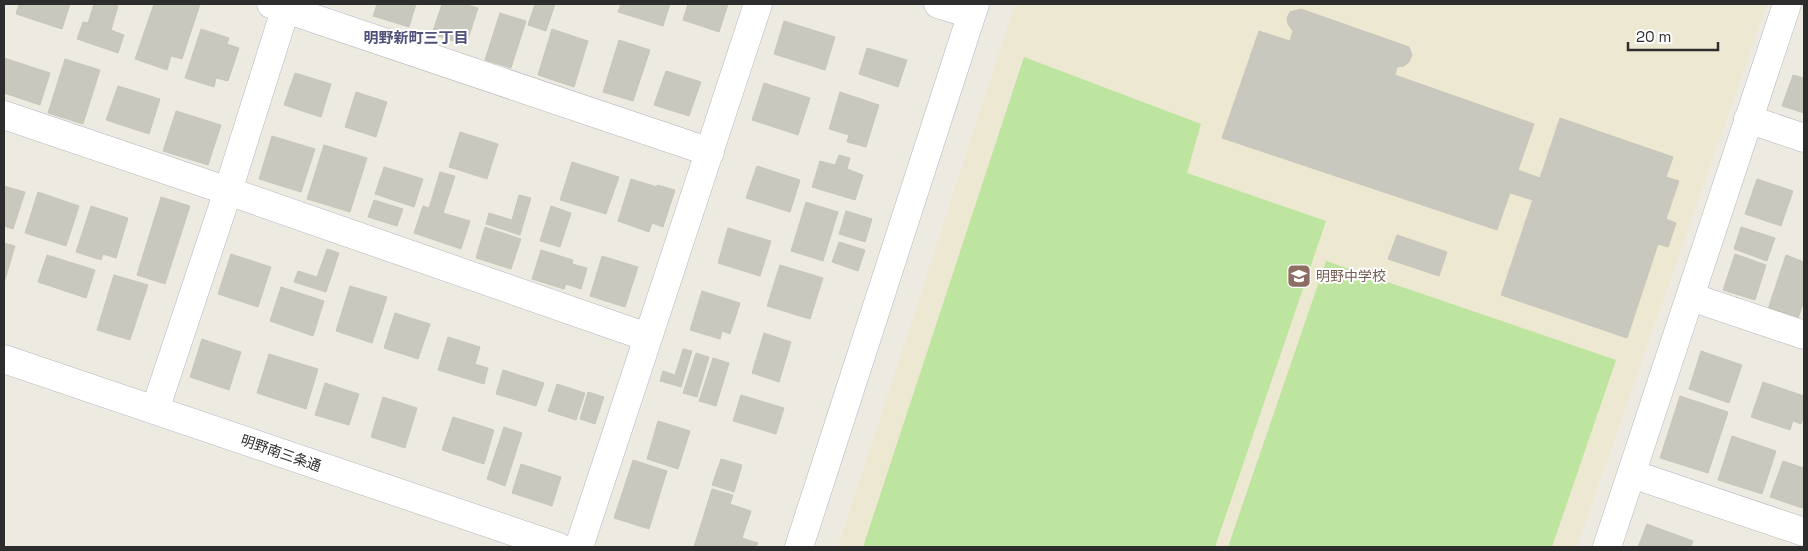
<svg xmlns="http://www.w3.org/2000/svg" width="1808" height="551" font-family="'Space Grotesk','Noto Sans JP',sans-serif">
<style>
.education{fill:#ede8d2}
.pitch{fill:#bde59f}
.building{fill:#c9c8bf;stroke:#c9c6ba}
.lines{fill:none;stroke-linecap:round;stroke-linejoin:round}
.minor-casing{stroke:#b4b5bf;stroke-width:29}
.tertiary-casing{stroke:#b4b5bf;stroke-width:29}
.minor{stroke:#fff;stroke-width:28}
.tertiary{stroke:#fff;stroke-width:28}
.labels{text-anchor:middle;stroke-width:4;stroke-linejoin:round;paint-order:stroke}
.education-label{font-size:14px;fill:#785e54;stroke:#fff;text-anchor:start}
.street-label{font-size:14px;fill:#2d2d2d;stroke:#fff}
.neighbourhood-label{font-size:15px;font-weight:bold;fill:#50517b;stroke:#fff}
</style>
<rect width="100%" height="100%" fill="#edeae1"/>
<polygon class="education" points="1015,4 1767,4 1577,547 838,547"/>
<g class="pitch">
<polygon points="1024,57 1201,124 1187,173 1326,221 1215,547 865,547 864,544"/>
<polygon points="1326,261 1616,360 1552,547 1228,547"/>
</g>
<g class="building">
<polygon points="19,4 70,4 62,29 16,14"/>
<polygon points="94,4 111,4 118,6 111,30 124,35 118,53 77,39 83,22 88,23"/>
<polygon points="154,4 200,4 182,59 171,56 167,70 135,59"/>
<polygon points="377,4 416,4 409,27 373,16"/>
<polygon points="442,4 464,4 478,8 466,45 432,34"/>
<polygon points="535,4 555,4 546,31 528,25"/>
<polygon points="621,4 670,4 663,26 618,12"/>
<polygon points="688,4 728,4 719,32 683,20"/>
<polygon points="1301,9 1409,47 1412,55 1409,62 1404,66 1397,67 1395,75 1290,41 1293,31 1288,24 1287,18 1290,12"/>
<polygon points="500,13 526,21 511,68 485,60"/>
<polygon points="784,21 835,37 825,70 774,54"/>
<polygon points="201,29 229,38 227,44 239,48 228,81 216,78 214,87 185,78"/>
<polygon points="552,29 588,41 574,87 538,75"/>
<polygon points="1259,31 1395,75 1534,124 1497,230 1222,138"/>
<polygon points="619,40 650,50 633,101 603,92"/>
<polygon points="867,48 907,60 898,87 859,74"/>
<polygon points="4,58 50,73 40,105 4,93"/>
<polygon points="65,59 100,70 83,124 48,113"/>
<polygon points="666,71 701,82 689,116 654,105"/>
<polygon points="295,73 331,84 321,117 284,105"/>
<polygon points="1793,75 1804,78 1804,113 1782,106"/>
<polygon points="764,83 810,98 798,135 752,120"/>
<polygon points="118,86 160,99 149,134 106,120"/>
<polygon points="356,92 387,102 376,137 345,127"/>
<polygon points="840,92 879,105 866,147 847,142 849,135 829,129"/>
<polygon points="176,111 221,125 208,165 163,151"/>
<polygon points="1560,118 1673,157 1666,177 1679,181 1666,219 1676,223 1668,247 1658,244 1627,338 1501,295"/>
<polygon points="460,132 498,144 487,179 449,167"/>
<polygon points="272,136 315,149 301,192 259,179"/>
<polygon points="324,145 367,158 350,212 307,199"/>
<polygon points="839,155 850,158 847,169 863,175 855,200 812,187 820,161 835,165"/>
<polygon points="572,162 619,177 606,214 560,200"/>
<polygon points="757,166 800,180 790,212 746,198"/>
<polygon points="384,167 423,179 414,207 375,194"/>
<polygon points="1518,170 1540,178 1533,200 1510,193"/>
<polygon points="440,172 455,176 443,213 470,221 461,249 414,233 423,206 429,208"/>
<polygon points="631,179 657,187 657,185 675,190 663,227 652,223 649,232 618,221"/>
<polygon points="1757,179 1793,191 1781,226 1745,214"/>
<polygon points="4,186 25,192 13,229 4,226"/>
<polygon points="38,192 79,206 66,246 25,233"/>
<polygon points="519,195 531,198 520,235 486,224 489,213 512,220"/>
<polygon points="161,197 190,206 165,284 137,275"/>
<polygon points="374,200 403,209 397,226 368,217"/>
<polygon points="806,202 838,212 823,261 791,251"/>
<polygon points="91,206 128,218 116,258 103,254 101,260 76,252"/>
<polygon points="551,206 571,213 560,247 540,241"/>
<polygon points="846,211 872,219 865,242 839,234"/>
<polygon points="485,227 521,239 511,269 476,258"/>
<polygon points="1741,227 1775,238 1767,261 1734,249"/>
<polygon points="728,228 771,241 760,276 718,263"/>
<polygon points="1397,235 1447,252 1439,276 1388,259"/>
<polygon points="839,242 865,250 858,271 832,262"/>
<polygon points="4,243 15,246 4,283"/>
<polygon points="327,249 339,253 326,292 294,282 298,271 317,277"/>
<polygon points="541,250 573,260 572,264 587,268 581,289 566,284 564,289 532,279"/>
<polygon points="231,254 271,267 258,307 218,294"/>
<polygon points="1735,254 1766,265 1755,300 1723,290"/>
<polygon points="47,255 95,270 86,298 38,282"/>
<polygon points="1786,255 1804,262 1804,300 1798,319 1768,309"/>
<polygon points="602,256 638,267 625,307 590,296"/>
<polygon points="780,265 823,278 810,319 767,306"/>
<polygon points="114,275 148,285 130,340 97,330"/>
<polygon points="350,286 387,297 372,343 336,331"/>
<polygon points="281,287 324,301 313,336 270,321"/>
<polygon points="702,291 740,303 730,334 722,331 720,339 690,330"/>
<polygon points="395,313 430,324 418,359 384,348"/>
<polygon points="764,333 791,342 779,382 752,373"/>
<polygon points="448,337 480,347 475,364 488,368 484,384 438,370"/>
<polygon points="202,339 241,352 229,390 190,377"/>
<polygon points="683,349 692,351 681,387 660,381 663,371 675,375"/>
<polygon points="1701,351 1742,365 1729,403 1689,389"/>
<polygon points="696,353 709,357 697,397 683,393"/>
<polygon points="269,354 318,369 306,409 257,393"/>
<polygon points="713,358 729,363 716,406 699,401"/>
<polygon points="503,370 544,383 536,406 496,394"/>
<polygon points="1763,382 1804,396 1804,415 1801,424 1793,421 1790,430 1751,417"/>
<polygon points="325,383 359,394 349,425 315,415"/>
<polygon points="557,384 585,393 576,420 548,411"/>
<polygon points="588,392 604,397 595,424 580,419"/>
<polygon points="741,395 784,408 776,434 733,421"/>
<polygon points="1680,396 1728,412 1708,473 1660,458"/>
<polygon points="383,397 417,408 405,448 371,437"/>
<polygon points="453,417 494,430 484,464 442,450"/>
<polygon points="658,421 690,431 678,469 647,459"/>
<polygon points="504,427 522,433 505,486 487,479"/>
<polygon points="1732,436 1776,451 1762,494 1718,480"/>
<polygon points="721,459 742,465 734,492 712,485"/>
<polygon points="633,460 667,471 649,529 614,518"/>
<polygon points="1783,461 1804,468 1804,503 1802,508 1770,497"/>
<polygon points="521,464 561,477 552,506 512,493"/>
<polygon points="712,489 733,495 730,504 751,511 742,538 758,543 756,547 694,547"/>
<polygon points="1647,524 1693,541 1691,547 1638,547"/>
</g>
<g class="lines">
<g class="minor-casing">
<g id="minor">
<polyline points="271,4 710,152"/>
<polyline points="938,4 971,14"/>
<polyline points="4,115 228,191 647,337"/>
<polyline points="1748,119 1804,138"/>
<polyline points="1691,297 1804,335"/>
<polyline points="155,410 228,191 287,4"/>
<polyline points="1632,474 1804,532"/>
<polyline points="579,547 758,4"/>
<polyline points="799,547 975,4"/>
<polyline points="1607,547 1787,4"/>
</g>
</g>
<g class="tertiary-casing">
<polyline id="tertiary" points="4,359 559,547"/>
</g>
<use href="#minor" class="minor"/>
<use href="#tertiary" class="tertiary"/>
</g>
<defs>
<g id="school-square" transform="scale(1.25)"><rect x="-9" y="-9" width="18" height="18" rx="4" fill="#8d6e63" stroke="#fff"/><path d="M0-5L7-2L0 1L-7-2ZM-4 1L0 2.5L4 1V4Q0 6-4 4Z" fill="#fff"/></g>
</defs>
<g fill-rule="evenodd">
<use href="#school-square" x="1299" y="276"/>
</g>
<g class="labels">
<g class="education-label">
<text x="1316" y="281">明野中学校</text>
</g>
<g class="street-label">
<text transform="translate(281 453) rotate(19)" y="5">明野南三条通</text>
</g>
<g class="neighbourhood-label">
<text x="416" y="43">明野新町三丁目</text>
</g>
</g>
<rect width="1808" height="551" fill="none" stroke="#2d2d2d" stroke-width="10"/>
<path d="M1628 42v8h90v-8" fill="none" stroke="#2d2d2d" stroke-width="2.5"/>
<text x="1636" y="42" font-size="15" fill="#2d2d2d" stroke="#ffffff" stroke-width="4" paint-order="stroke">20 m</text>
</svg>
